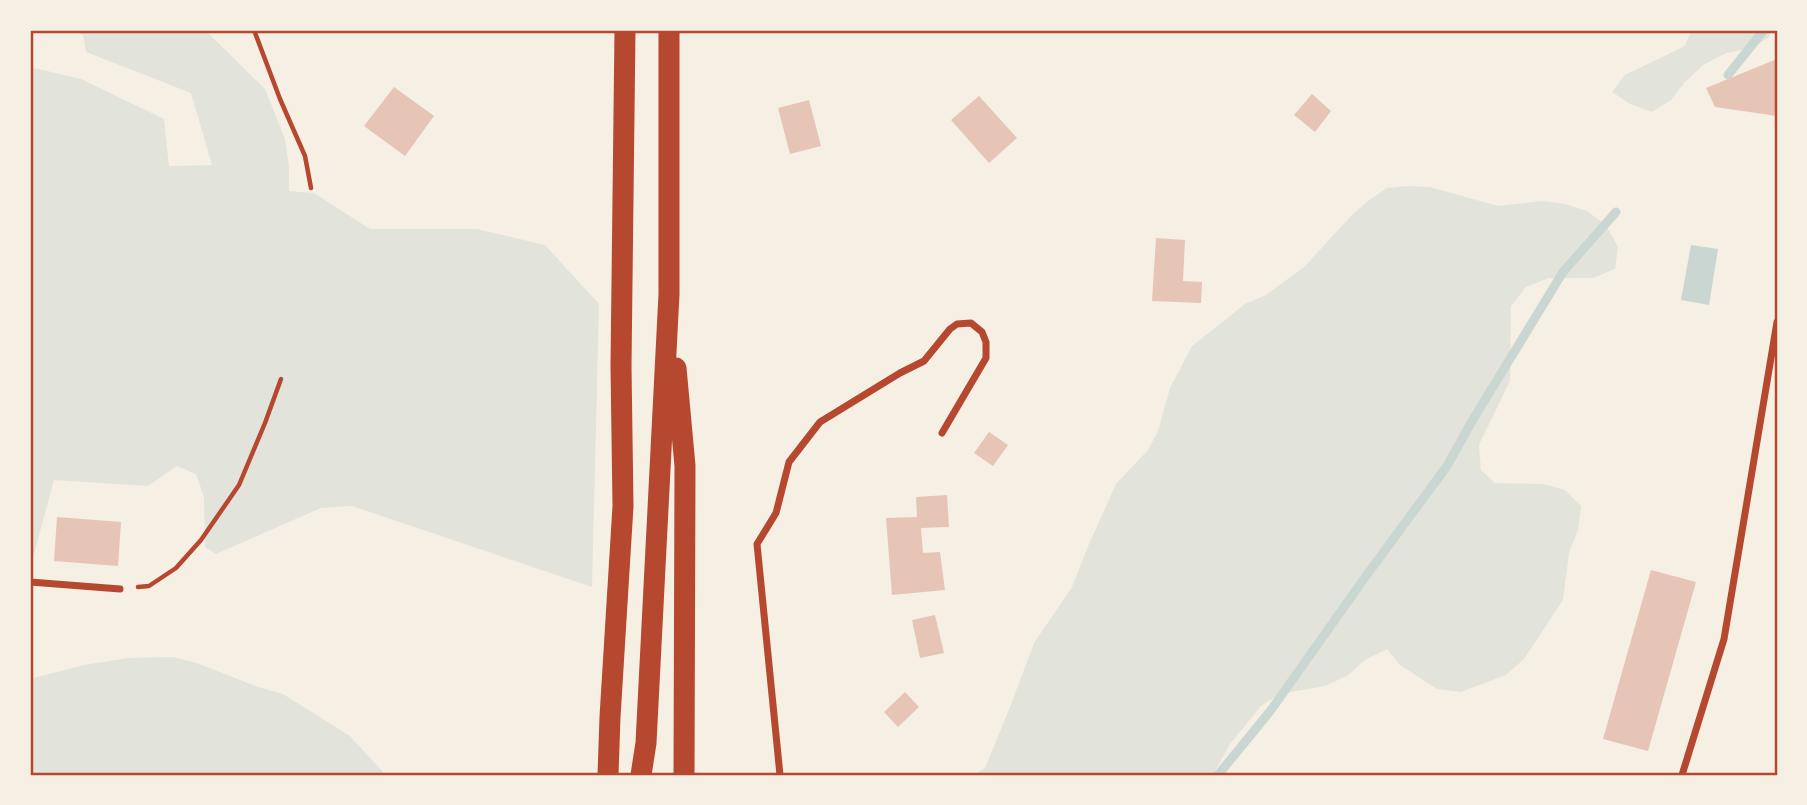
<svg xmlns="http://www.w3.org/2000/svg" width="1807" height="805" font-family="'Space Grotesk',sans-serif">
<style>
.green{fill:#e2e4dc}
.water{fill:#c9d6d2}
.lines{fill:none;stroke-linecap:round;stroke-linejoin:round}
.stream{stroke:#c9d6d2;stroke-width:9}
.building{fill:#e6c5b7}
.path{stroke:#b5482f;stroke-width:4.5}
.minor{stroke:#b5482f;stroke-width:7}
.motorway{stroke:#b5482f;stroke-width:21}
.neatline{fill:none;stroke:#b5482f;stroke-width:2.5}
</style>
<rect width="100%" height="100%" fill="#f6efe4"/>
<g class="green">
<polygon points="74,30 205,30 265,89 285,139 289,166 289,191 314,193 370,229 477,229 545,245 599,304 592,587 352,506 321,508 216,554 205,547 204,497 196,474 177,466 148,486 54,480 30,569 30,223 32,222 31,193 30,192 30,67 81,79 164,119 169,166 212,165 191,93 86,52 83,35"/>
<polygon points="1691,30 1772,30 1768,38 1748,49 1726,53 1703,65 1685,82 1671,100 1652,112 1630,104 1612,92 1625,75 1685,46"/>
<polygon points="1408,186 1430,187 1498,206 1542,201 1565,204 1587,211 1606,225 1618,247 1615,269 1593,278 1549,278 1526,287 1511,306 1510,381 1479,445 1481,470 1495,483 1543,484 1565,490 1581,506 1578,530 1569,553 1563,600 1524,659 1506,675 1461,692 1437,689 1400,665 1387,649 1365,660 1347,676 1325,686 1280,694 1261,706 1230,744 1213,775 974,775 985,768 1010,707 1034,643 1072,587 1089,544 1116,484 1148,450 1158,431 1170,388 1192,346 1245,304 1266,295 1304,267 1351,216 1369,200 1387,188"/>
<polygon points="174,657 197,663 258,687 283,694 350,736 383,772 384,775 30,775 30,679 84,665 128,658"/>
</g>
<polygon class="water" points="1691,245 1718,249 1709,305 1681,300"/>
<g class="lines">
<g class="stream">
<polyline points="1728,75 1764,30"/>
<polyline points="1218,775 1271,710 1366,576 1447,466 1472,421 1563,272 1616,212"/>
</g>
</g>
<g class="building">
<polygon points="1777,59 1777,116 1715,107 1706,88"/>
<polygon points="394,87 434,116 405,156 364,126"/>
<polygon points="1312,94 1331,111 1315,132 1294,115"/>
<polygon points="979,96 1017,138 989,163 951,120"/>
<polygon points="809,100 821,146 790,154 778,108"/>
<polygon points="1156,238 1185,240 1183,281 1202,282 1201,303 1152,301"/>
<polygon points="989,432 1008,445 993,466 974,453"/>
<polygon points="947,495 949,527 921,528 923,553 940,552 945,590 892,595 886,518 917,517 916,497"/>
<polygon points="57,517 121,522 118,566 54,561"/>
<polygon points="1651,570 1696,582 1648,751 1603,739"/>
<polygon points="935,615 944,653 920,658 912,620"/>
<polygon points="905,692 919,707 898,727 884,712"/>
</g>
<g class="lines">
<g class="path">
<polyline points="254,30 280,99 305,156 311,188"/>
<polyline points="138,587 149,586 176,568 201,540 239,485 265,423 281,379"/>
</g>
<g class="minor">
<polyline points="30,582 120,589"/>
<polyline points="780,775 757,544 776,513 789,462 820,422 900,373 924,361 950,329 957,324 971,323 982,332 986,342 986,358 942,433"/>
<polyline points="1682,775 1724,639 1777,322"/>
</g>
<g class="motorway">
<polyline points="676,368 685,466 684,775"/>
<polyline points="608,775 610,717 623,506 621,366 625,30"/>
<polyline points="641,775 646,743 669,294 669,30"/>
</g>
</g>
<rect width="1807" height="805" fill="none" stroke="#f6efe4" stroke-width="63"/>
<rect x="32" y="32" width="1744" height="742" class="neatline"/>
</svg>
